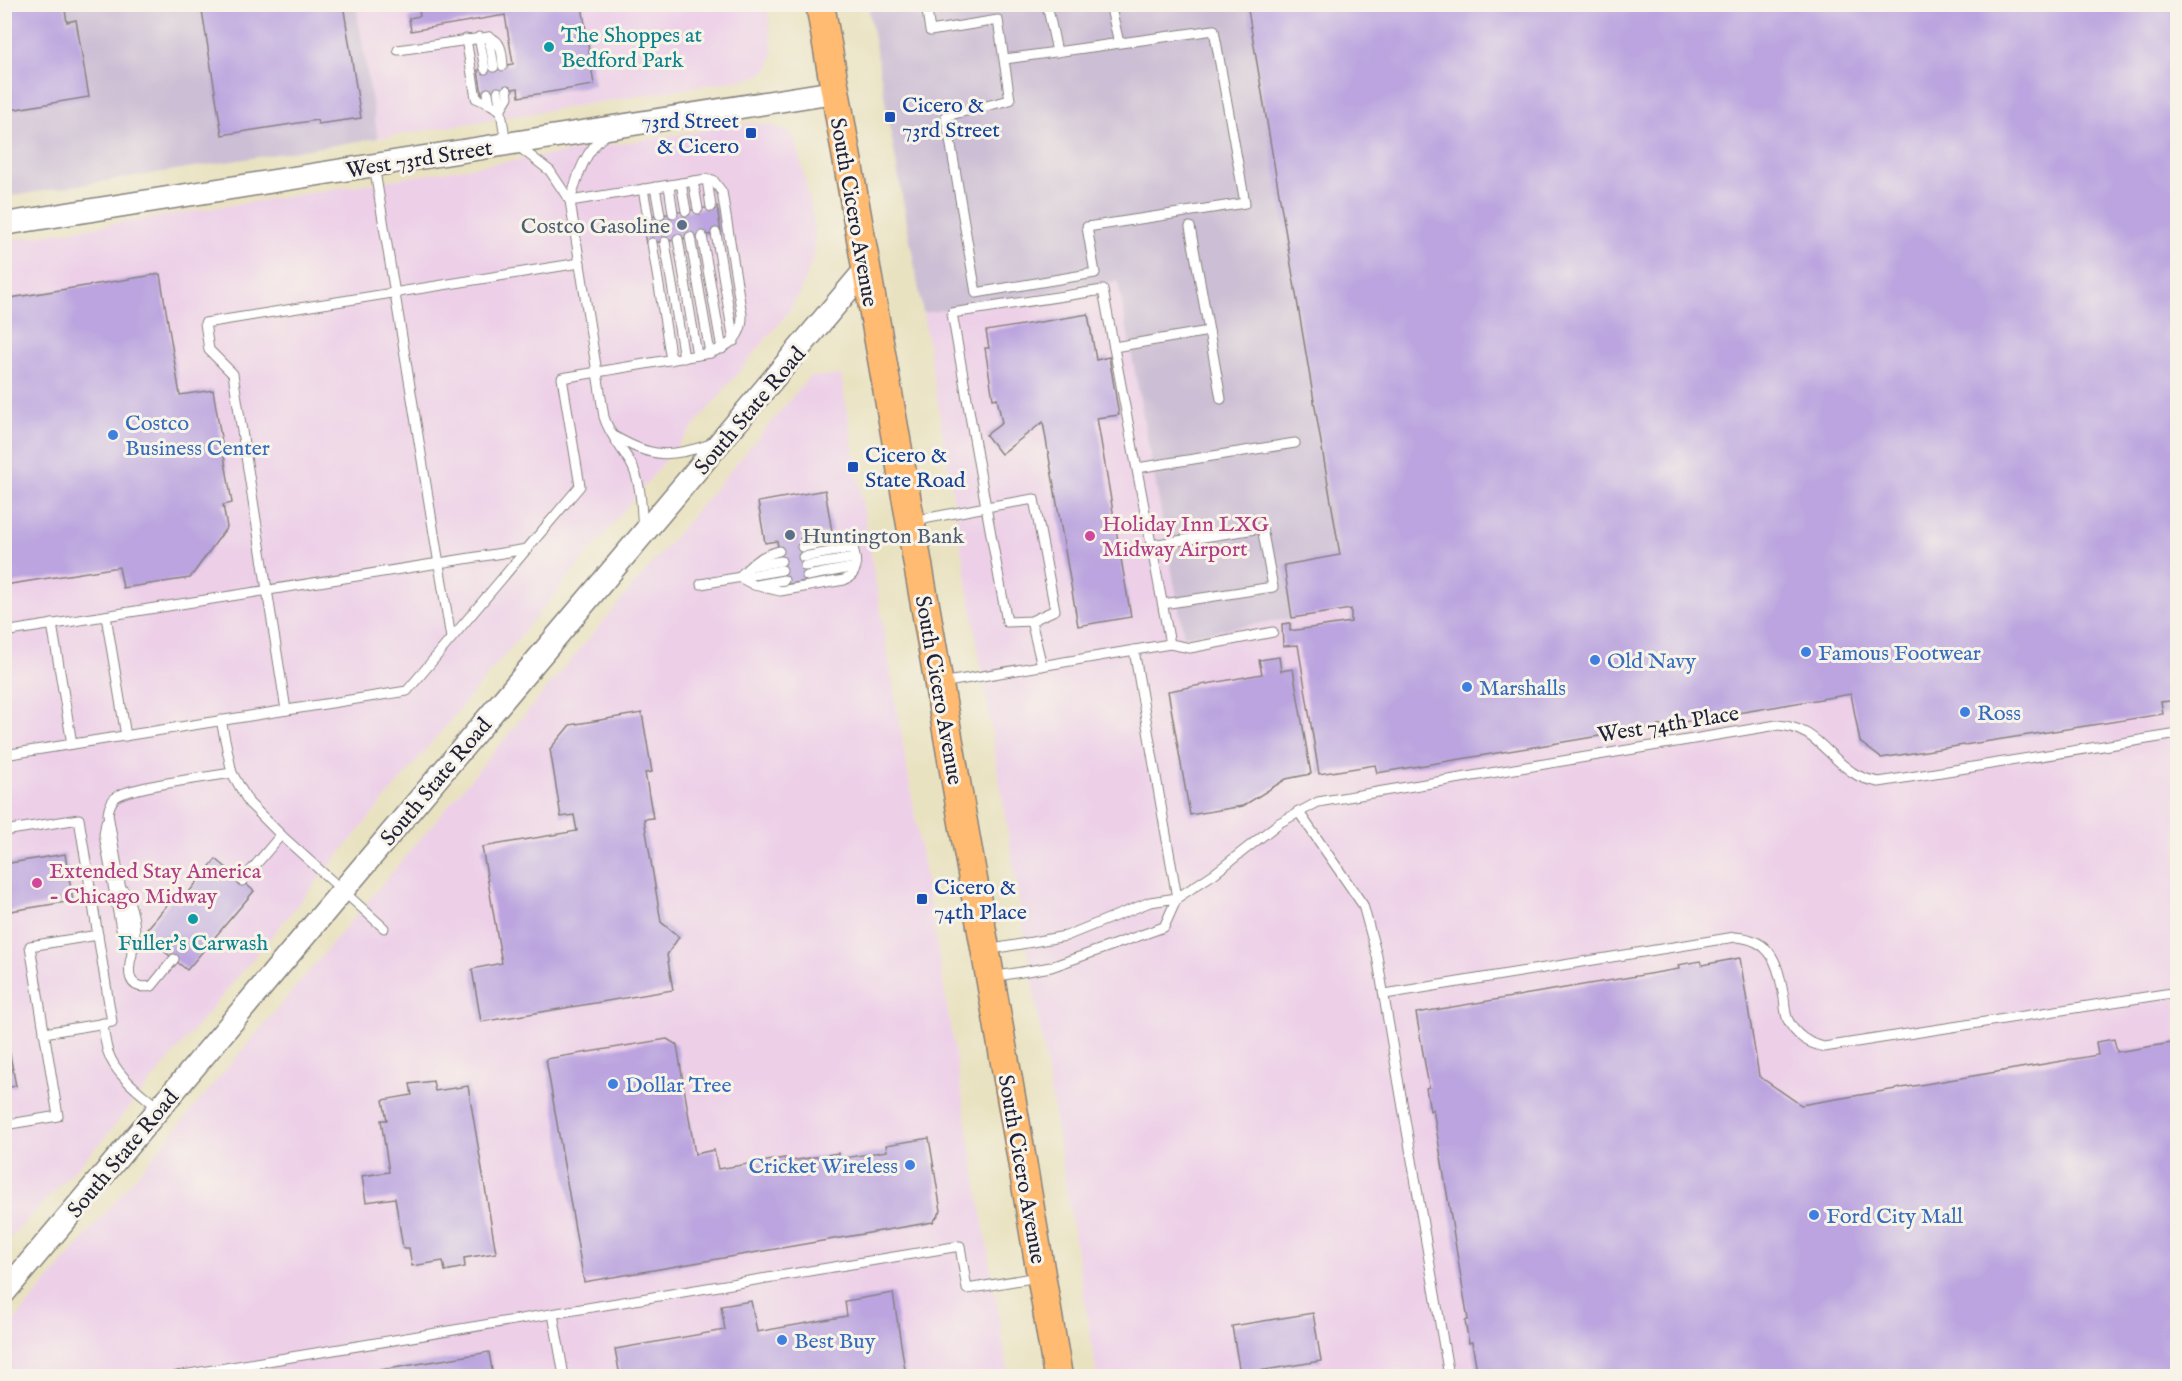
<svg xmlns="http://www.w3.org/2000/svg" width="2182" height="1381" font-family="'IM FELL English',serif">
<style>
.built{fill:#edd0e8}
.industrial{fill:#ccbed4}
.building{fill:#bba4df}
.lines{fill:none;stroke-linecap:round;stroke-linejoin:round}
.service-casing{stroke:#86827e;stroke-width:11}
.tertiary-casing{stroke:#86827e;stroke-width:25}
.primary-casing{stroke:#86827e;stroke-width:31}
.service{stroke:#fff;stroke-width:9}
.tertiary{stroke:#fff;stroke-width:22}
.primary{stroke:#ffbb71;stroke-width:28}
.culture-dot{fill:#0f9aa8;stroke:#f7f3e8;stroke-width:2}
.transit-dot{fill:#1a4fb4;stroke:#f7f3e8;stroke-width:2}
.service-dot{fill:#5c6f8a;stroke:#f7f3e8;stroke-width:2}
.shop-dot{fill:#3f7fe0;stroke:#f7f3e8;stroke-width:2}
.hotel-dot{fill:#d1479c;stroke:#f7f3e8;stroke-width:2}
.labels{text-anchor:middle;stroke-width:6;stroke-linejoin:round;paint-order:stroke}
.culture-label{font-size:22px;fill:#0d838f;stroke:#f7f3e8;text-anchor:start}
.transit-label{font-size:22px;fill:#164399;stroke:#f7f3e8;text-anchor:start}
.street-label{font-size:22px;fill:#22223b;stroke:#f7f3e8}
.service-label{font-size:22px;fill:#4e5e75;stroke:#f7f3e8;text-anchor:end}
.shop-label{font-size:22px;fill:#366cbe;stroke:#f7f3e8;text-anchor:start}
.hotel-label{font-size:22px;fill:#b23c85;stroke:#f7f3e8;text-anchor:start}
</style>
<rect width="100%" height="100%" fill="#f7f3e8"/>
<filter id="ink" filterUnits="userSpaceOnUse"><feTurbulence type="fractalNoise" baseFrequency=".0167" numOctaves="2"/><feDisplacementMap in="SourceGraphic" scale="12" xChannelSelector="R" yChannelSelector="G"/><feConvolveMatrix kernelMatrix="1 2 1 2 8 2 1 2 1" color-interpolation-filters="sRGB"/></filter>
<filter id="wash" filterUnits="userSpaceOnUse"><feTurbulence type="fractalNoise" baseFrequency=".008" numOctaves="4" result="noise"/><feDisplacementMap in="SourceGraphic" scale="24" xChannelSelector="R" yChannelSelector="G"/><feGaussianBlur stdDeviation="1.35" result="paint"/><feColorMatrix in="noise" values="0 0 0 0 0 0 0 0 0 0 0 0 0 0 0 0 0 1.4 0 .05"/><feComposite in="paint" operator="in"/></filter>
<g filter="url(#wash)">
<rect width="100%" height="100%" fill="#e9e2c1"/>
<g class="built">
<polygon points="356,5 767,5 773,53 770,66 762,74 751,78 378,138"/>
<polygon points="750,123 771,125 787,131 796,141 810,202 815,231 813,256 805,281 790,310 101,1142 5,1243 5,241"/>
<polygon points="1118,281 1184,636 2102,485 2138,718 2177,712 2177,1376 1097,1376 923,313"/>
<polygon points="841,375 1009,1376 5,1376 5,1332 805,382 809,377"/>
</g>
<g class="industrial">
<polygon points="5,5 356,5 378,138 5,197"/>
<polygon points="868,5 2177,5 2177,712 2138,718 2101,485 1184,636 1118,281 923,313"/>
</g>
<g id="blocks">
<g class="building">
<polygon points="4,4 64,4 67,22 76,20 89,97 4,111"/>
<polygon points="201,4 343,4 361,118 318,124 317,120 222,135"/>
<polygon points="1247,4 2178,4 2178,700 2161,702 2163,714 1881,758 1860,742 1851,694 1377,773 1375,765 1319,774 1298,645 1283,646 1282,624 1290,623 1290,631 1351,622 1351,609 1292,618 1284,565 1340,555"/>
<polygon points="418,5 582,5 594,85 519,97 518,88 482,94 478,70 513,64 505,15 411,31 409,18 420,16"/>
<polygon points="717,206 721,233 646,244 642,218"/>
<polygon points="160,274 180,395 213,390 232,503 223,505 227,527 190,578 123,588 119,567 4,585 4,299"/>
<polygon points="1088,314 1096,360 1109,357 1119,415 1097,418 1131,617 1078,626 1043,422 1001,454 986,435 1002,423 997,398 993,399 985,348 989,348 986,331"/>
<polygon points="825,490 832,532 800,538 807,581 785,585 777,541 765,543 758,502"/>
<polygon points="1279,657 1281,671 1293,669 1311,774 1286,779 1243,806 1190,815 1168,691 1262,674 1259,660"/>
<polygon points="642,713 652,772 645,773 653,818 644,819 661,922 679,937 667,955 673,990 481,1022 472,969 502,963 482,847 577,831 574,815 561,817 550,749 570,725"/>
<polygon points="65,854 73,901 4,912 4,864"/>
<polygon points="216,859 254,891 187,970 143,934 173,898 179,904"/>
<polygon points="1740,958 1759,1076 1801,1105 2098,1055 2096,1042 2114,1039 2117,1052 2178,1042 2178,1376 1478,1376 1472,1342 1469,1343 1465,1321 1468,1320 1433,1109 1430,1111 1426,1088 1429,1087 1416,1013 1679,969 1678,965 1700,961 1702,965"/>
<polygon points="4,1024 16,1086 4,1088"/>
<polygon points="667,1039 677,1045 695,1154 714,1150 718,1169 785,1158 785,1162 838,1153 839,1159 887,1151 886,1145 929,1138 941,1211 933,1222 584,1282 546,1059"/>
<polygon points="433,1081 435,1091 468,1086 496,1253 464,1258 465,1267 445,1271 443,1261 412,1266 409,1248 403,1248 395,1198 366,1202 362,1176 389,1172 381,1120 387,1120 383,1100 412,1095 410,1084"/>
<polygon points="893,1293 906,1376 620,1376 615,1349 725,1330 721,1306 751,1301 757,1332 847,1316 845,1301"/>
<polygon points="1313,1313 1321,1361 1240,1374 1232,1326"/>
<polygon points="489,1352 493,1376 352,1376 352,1375"/>
</g>
</g>
</g>
<g filter="url(#ink)">
<use href="#blocks" fill-opacity="0" stroke="#86827e" stroke-width="1.5"/>
<g class="lines">
<g class="service-casing">
<g id="service">
<polyline points="926,4 930,31 998,20 1010,100 946,116 976,293 1095,273 1087,227 1245,203 1214,30 1005,59"/>
<polyline points="1047,4 1057,52"/>
<polyline points="1110,4 1119,43"/>
<polyline points="479,37 485,69"/>
<polyline points="489,37 494,67"/>
<polyline points="466,39 476,98 490,104"/>
<path d="M 398,50 L 489,37 C 502,41 502,53 503,66"/>
<polyline points="498,92 506,144"/>
<polyline points="488,93 490,104 500,110 508,97 507,90"/>
<path d="M 518,146 L 550,171 L 570,201 L 604,417 C 609,434 621,447 630,462 C 642,482 641,507 643,530"/>
<polyline points="374,165 451,638"/>
<polyline points="707,179 711,207"/>
<polyline points="693,181 698,209"/>
<polyline points="681,183 686,211"/>
<polyline points="669,186 673,213"/>
<polyline points="655,187 660,215"/>
<polyline points="643,189 648,217"/>
<path d="M 570,201 C 577,177 585,149 607,134"/>
<polyline points="716,233 734,341"/>
<polyline points="702,236 722,349"/>
<polyline points="690,237 710,353"/>
<polyline points="678,239 697,355"/>
<polyline points="665,242 684,358"/>
<polyline points="652,243 671,360"/>
<polyline points="1209,331 1221,399"/>
<polyline points="1114,347 1209,331 1190,227"/>
<path d="M 614,436 C 651,458 670,458 711,444"/>
<polyline points="1137,468 1295,443"/>
<polyline points="913,521 986,507 952,313 1103,290 1170,644"/>
<polyline points="1151,545 1262,528 1273,587 1163,604"/>
<path d="M 779,551 C 759,556 753,563 739,577 L 754,585 L 780,591 L 844,580 C 863,573 854,554 851,538 L 802,547"/>
<polyline points="803,557 853,548"/>
<polyline points="751,566 781,561"/>
<polyline points="805,566 855,558"/>
<polyline points="807,576 856,567"/>
<polyline points="701,584 782,570"/>
<polyline points="757,585 784,580"/>
<polyline points="106,616 126,736"/>
<polyline points="1031,621 1055,610 1034,499 986,507 1007,622 1031,621 1042,666"/>
<polyline points="52,624 72,744"/>
<polyline points="4,632 527,549"/>
<polyline points="1134,650 1177,898"/>
<polyline points="941,683 1170,644 1190,648 1273,632"/>
<polyline points="286,710 233,374 209,350 205,323 580,263"/>
<polyline points="221,720 232,773 249,803 281,835 384,928"/>
<path d="M 4,755 L 407,691 L 580,486 L 562,378 L 710,353 C 729,346 743,337 742,315 L 722,192 L 713,180 L 707,179 L 570,201"/>
<polyline points="1298,811 1363,905 1377,956 1449,1376"/>
<polyline points="106,822 104,835 121,929"/>
<polyline points="4,831 79,819 112,1022 44,1033"/>
<polyline points="242,881 281,835"/>
<path d="M 123,890 C 133,906 138,930 133,949"/>
<path d="M 987,950 L 1066,936 L 1150,902 L 1177,898 L 1215,873 L 1279,823 L 1318,802 L 1777,725 C 1815,727 1824,753 1852,772 C 1860,778 1869,780 1879,782 L 2178,734"/>
<path d="M 174,959 L 152,986 C 127,991 127,972 132,954 L 108,814 C 109,807 111,801 116,797 C 130,786 210,777 232,773"/>
<polyline points="992,977 1051,967 1164,927 1177,898"/>
<path d="M 1385,994 L 1735,937 C 1773,939 1778,965 1784,998 C 1785,1005 1785,1014 1788,1020 C 1796,1036 1808,1043 1824,1047 L 2178,992"/>
<path d="M 103,1023 C 104,1033 105,1043 108,1052 C 116,1076 140,1092 158,1108"/>
<polyline points="4,1125 58,1116 30,946 98,935"/>
<polyline points="553,1314 564,1376"/>
<polyline points="177,1376 960,1246 967,1289 1038,1277"/>
</g>
</g>
<g class="tertiary-casing">
<g id="tertiary">
<polyline points="4,224 834,92"/>
<polyline points="4,1293 865,270"/>
</g>
</g>
<g class="primary-casing">
<polyline id="primary" points="820,4 1018,1137 1058,1376"/>
</g>
<use href="#service" class="service"/>
<use href="#tertiary" class="tertiary"/>
<use href="#primary" class="primary"/>
</g>
</g>
<g class="culture-dot">
<circle cx="549" cy="47" r="6"/>
<circle cx="193" cy="919" r="6"/>
</g>
<g class="transit-dot">
<rect x="884" y="111" width="12" height="12" rx="3"/>
<rect x="745" y="127" width="12" height="12" rx="3"/>
<rect x="847" y="461" width="12" height="12" rx="3"/>
<rect x="916" y="893" width="12" height="12" rx="3"/>
</g>
<g class="service-dot">
<circle cx="682" cy="225" r="6"/>
<circle cx="790" cy="535" r="6"/>
</g>
<g class="shop-dot">
<circle cx="113" cy="435" r="6"/>
<circle cx="1806" cy="652" r="6"/>
<circle cx="1595" cy="660" r="6"/>
<circle cx="1467" cy="687" r="6"/>
<circle cx="1965" cy="712" r="6"/>
<circle cx="613" cy="1084" r="6"/>
<circle cx="910" cy="1165" r="6"/>
<circle cx="1814" cy="1215" r="6"/>
<circle cx="782" cy="1340" r="6"/>
</g>
<g class="hotel-dot">
<circle cx="1090" cy="536" r="6"/>
<circle cx="37" cy="883" r="6"/>
</g>
<g class="labels">
<g class="culture-label">
<text x="561" y="42">The Shoppes at<tspan x="561" dy="25">Bedford Park</tspan></text>
<text x="193" y="950" text-anchor="middle">Fuller's Carwash</text>
</g>
<g class="transit-label">
<text x="902" y="112">Cicero &amp;<tspan x="902" dy="25">73rd Street</tspan></text>
<text x="739" y="128" text-anchor="end">73rd Street<tspan x="739" dy="25">&amp; Cicero</tspan></text>
<text x="865" y="462">Cicero &amp;<tspan x="865" dy="25">State Road</tspan></text>
<text x="934" y="894">Cicero &amp;<tspan x="934" dy="25">74th Place</tspan></text>
</g>
<g class="street-label">
<text transform="translate(419 158) rotate(-9)" y="8">West 73rd Street</text>
<text transform="translate(855 212) rotate(80)" y="8">South Cicero Avenue</text>
<text transform="translate(749 410) rotate(-50)" y="8">South State Road</text>
<text transform="translate(940 690) rotate(80)" y="8">South Cicero Avenue</text>
<text transform="translate(1668 723) rotate(-9)" y="8">West 74th Place</text>
<text transform="translate(435 781) rotate(-50)" y="8">South State Road</text>
<text transform="translate(122 1153) rotate(-50)" y="8">South State Road</text>
<text transform="translate(1023 1169) rotate(80)" y="8">South Cicero Avenue</text>
</g>
<g class="service-label">
<text x="670" y="233">Costco Gasoline</text>
<text x="802" y="543" text-anchor="start">Huntington Bank</text>
</g>
<g class="shop-label">
<text x="125" y="430">Costco<tspan x="125" dy="25">Business Center</tspan></text>
<text x="1818" y="660">Famous Footwear</text>
<text x="1607" y="668">Old Navy</text>
<text x="1479" y="695">Marshalls</text>
<text x="1977" y="720">Ross</text>
<text x="625" y="1092">Dollar Tree</text>
<text x="898" y="1173" text-anchor="end">Cricket Wireless</text>
<text x="1826" y="1223">Ford City Mall</text>
<text x="794" y="1348">Best Buy</text>
</g>
<g class="hotel-label">
<text x="1102" y="531">Holiday Inn LXG<tspan x="1102" dy="25">Midway Airport</tspan></text>
<text x="49" y="878">Extended Stay America<tspan x="49" dy="25">- Chicago Midway</tspan></text>
</g>
</g>
<rect width="2182" height="1381" fill="none" stroke="#f7f3e8" stroke-width="24"/>
</svg>
